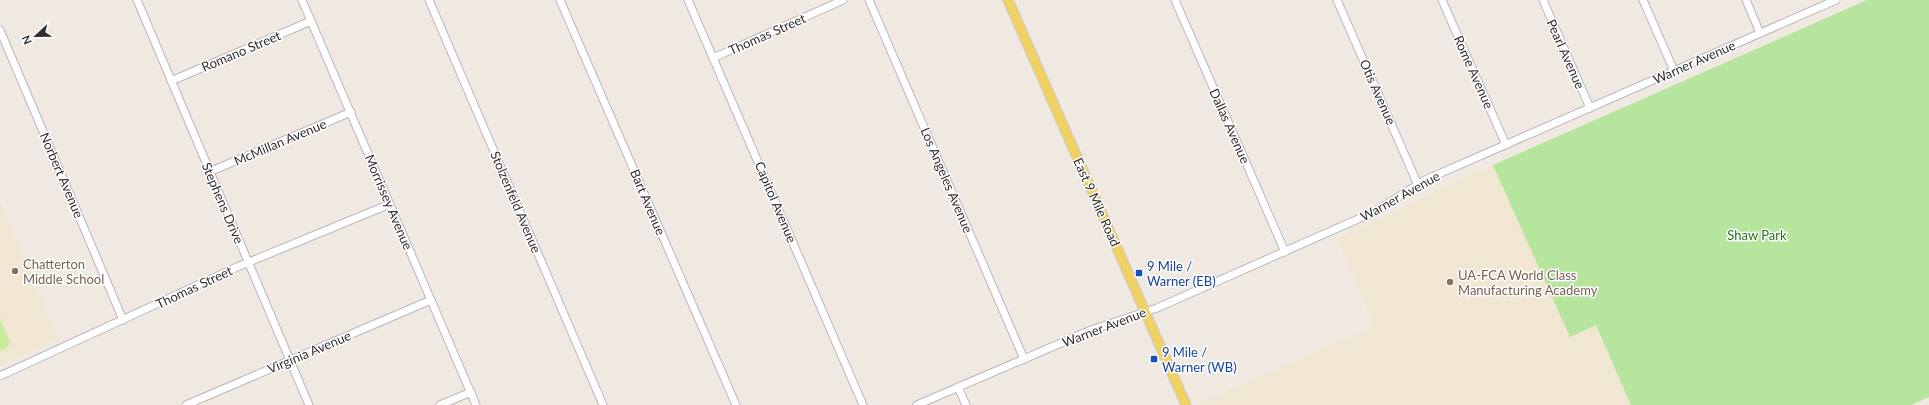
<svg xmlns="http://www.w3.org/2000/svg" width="1929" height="405" font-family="Lato,sans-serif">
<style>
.education{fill:#f0e6d1}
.green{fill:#b6e59e}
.pitch{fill:#c9ec9a}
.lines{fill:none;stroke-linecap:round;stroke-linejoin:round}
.minor-casing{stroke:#b4b7c1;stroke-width:9}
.major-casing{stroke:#c9c9c9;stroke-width:11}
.minor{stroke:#fff;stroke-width:7}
.major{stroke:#f2d163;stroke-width:9}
.education-dot{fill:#8d6e63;stroke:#fff;stroke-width:1.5}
.transit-dot{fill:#1a4fb4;stroke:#fff;stroke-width:1.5}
.labels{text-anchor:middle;stroke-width:3;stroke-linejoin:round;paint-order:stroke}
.street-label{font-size:13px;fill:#2e2e2e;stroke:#fff}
.park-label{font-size:13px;fill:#2c6e1b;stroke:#fff}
.education-label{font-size:13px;fill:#785e54;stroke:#fff;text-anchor:start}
.transit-label{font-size:13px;fill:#164399;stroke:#fff;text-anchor:start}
</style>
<rect width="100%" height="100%" fill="#efe9e1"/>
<g class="education">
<polygon points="1493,165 1570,336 1596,325 1631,405 1201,405 1200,403 1374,326 1337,239 1415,202 1436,190"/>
<polygon points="0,202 59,340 0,366"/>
</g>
<polygon class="green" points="1867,0 1929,0 1929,397 1911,405 1631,405 1596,325 1570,337 1493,165"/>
<polygon class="pitch" points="0,319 10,341 8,347 0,351"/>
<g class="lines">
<g class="minor-casing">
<g id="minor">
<polyline points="137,0 309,405"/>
<polyline points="302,0 476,405"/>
<polyline points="429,0 603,405"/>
<polyline points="560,0 736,405"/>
<polyline points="688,0 863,405"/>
<polyline points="869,0 1024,359"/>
<polyline points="1175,0 1285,252"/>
<polyline points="1337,0 1418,185"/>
<polyline points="1442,0 1506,145"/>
<polyline points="1543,0 1590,108"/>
<polyline points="1643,0 1674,71"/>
<polyline points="1746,0 1760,33"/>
<polyline points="0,30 123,320"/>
<polyline points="713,58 843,0"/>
<polyline points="171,81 311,21"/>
<polyline points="209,172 351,112"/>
<polyline points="0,376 237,267 390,204"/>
<polyline points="958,387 966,405"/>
<polyline points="186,405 431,300"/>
<polyline points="440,405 471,392"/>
<polyline points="917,405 1091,330 1157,308 1376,211 1425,180 1836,0"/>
</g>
</g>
<g class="major-casing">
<polyline id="major" points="1008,0 1186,405"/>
</g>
<use href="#minor" class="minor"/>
<use href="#major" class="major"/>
</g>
<g class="education-dot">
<circle cx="15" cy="271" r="4"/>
<circle cx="1450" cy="282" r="4"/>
</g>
<g class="transit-dot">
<rect x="1135" y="269" width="8" height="8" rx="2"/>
<rect x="1150" y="355" width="8" height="8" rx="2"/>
</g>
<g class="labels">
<g class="street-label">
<text transform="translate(767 34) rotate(-24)" y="5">Thomas Street</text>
<text transform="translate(241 51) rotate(-23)" y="5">Romano Street</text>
<text transform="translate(1566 54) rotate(66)" y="5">Pearl Avenue</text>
<text transform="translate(1694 62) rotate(-24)" y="5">Warner Avenue</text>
<text transform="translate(1474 72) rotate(66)" y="5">Rome Avenue</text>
<text transform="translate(1378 92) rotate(66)" y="5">Otis Avenue</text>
<text transform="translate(1230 126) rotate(66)" y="5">Dallas Avenue</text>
<text transform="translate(280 142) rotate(-23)" y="5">McMillan Avenue</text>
<text transform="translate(62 175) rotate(67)" y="5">Norbert Avenue</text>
<text transform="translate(947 180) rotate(67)" y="5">Los Angeles Avenue</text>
<text transform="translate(1400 196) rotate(-29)" y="5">Warner Avenue</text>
<text transform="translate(389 202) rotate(67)" y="5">Morrissey Avenue</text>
<text transform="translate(516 202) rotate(67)" y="5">Stolzenfeld Avenue</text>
<text transform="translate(648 202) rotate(67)" y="5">Bart Avenue</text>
<text transform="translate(776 202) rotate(67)" y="5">Capitol Avenue</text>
<text transform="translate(1097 202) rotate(66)" y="5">East 9 Mile Road</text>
<text transform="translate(223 203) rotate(67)" y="5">Stephens Drive</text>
<text transform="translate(194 287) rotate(-25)" y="5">Thomas Street</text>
<text transform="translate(1104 327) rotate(-21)" y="5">Warner Avenue</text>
<text transform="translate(309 352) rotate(-23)" y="5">Virginia Avenue</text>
</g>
<g class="park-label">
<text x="1757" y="240">Shaw Park</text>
</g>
<g class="education-label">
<text x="23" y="269">Chatterton<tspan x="23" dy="15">Middle School</tspan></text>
<text x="1458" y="280">UA-FCA World Class<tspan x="1458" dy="15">Manufacturing Academy</tspan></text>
</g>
<g class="transit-label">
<text x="1147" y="271">9 Mile /<tspan x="1147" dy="15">Warner (EB)</tspan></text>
<text x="1162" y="357">9 Mile /<tspan x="1162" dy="15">Warner (WB)</tspan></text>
</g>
</g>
<g transform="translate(36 36) rotate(248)" stroke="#ffffff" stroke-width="3" paint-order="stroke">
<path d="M0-3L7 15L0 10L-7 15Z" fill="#2e2e2e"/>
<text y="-6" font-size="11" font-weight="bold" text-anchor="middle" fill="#2e2e2e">N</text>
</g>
</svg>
